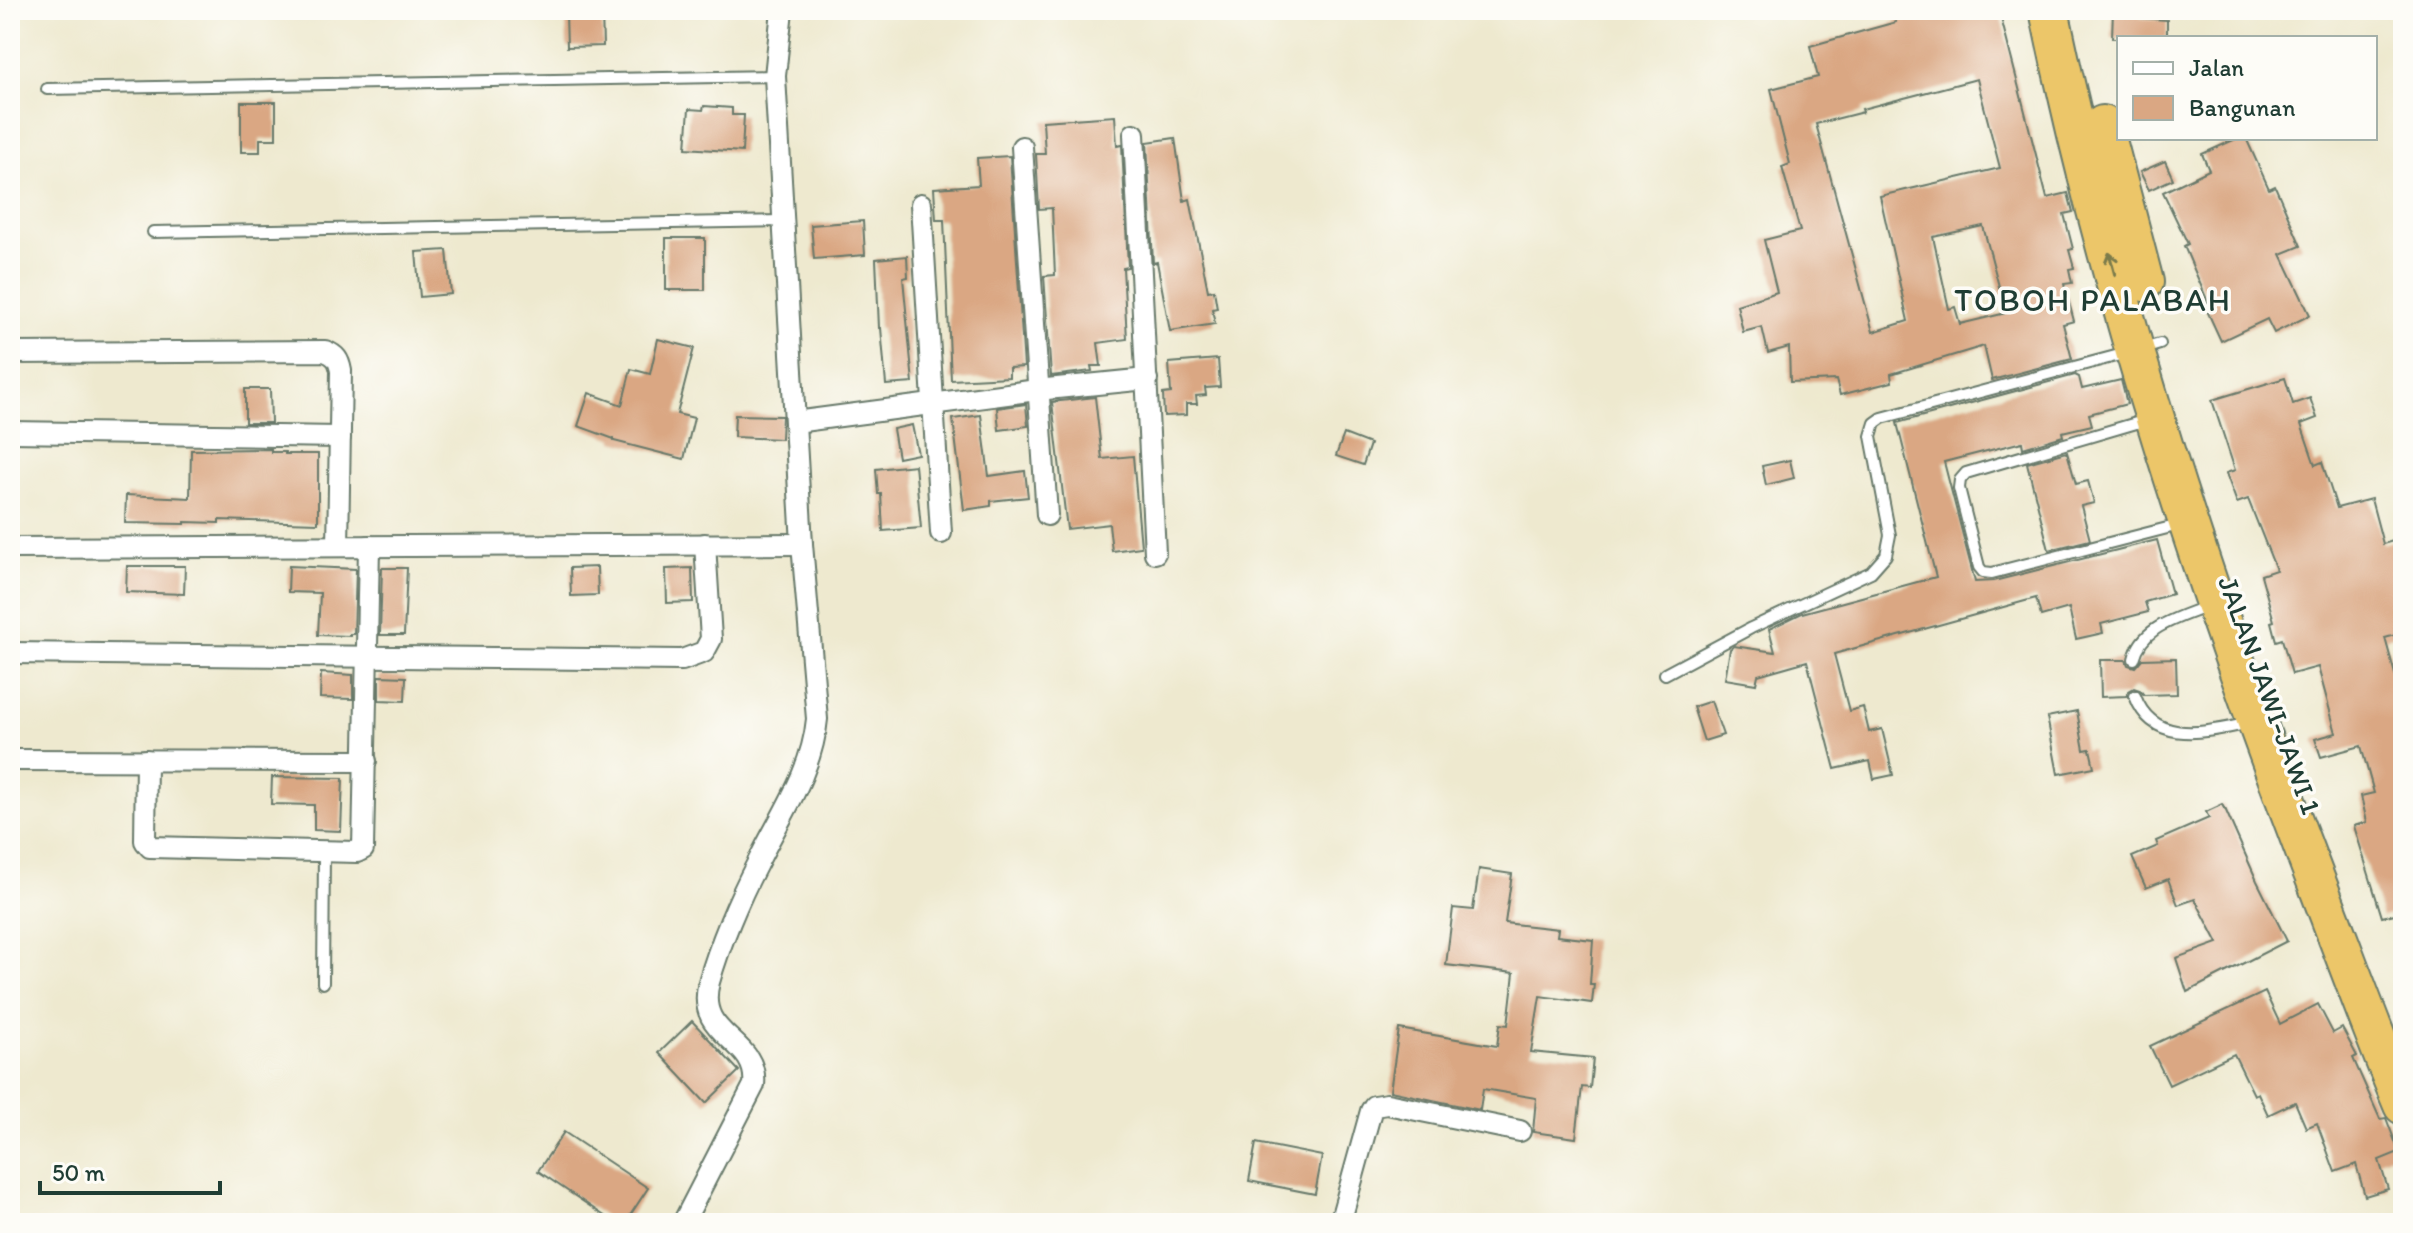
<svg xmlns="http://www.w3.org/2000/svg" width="2413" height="1233" font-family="Itim,sans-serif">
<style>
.building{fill:#daa783;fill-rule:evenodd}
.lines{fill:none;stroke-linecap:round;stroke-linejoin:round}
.lane-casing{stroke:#67796a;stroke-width:14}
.street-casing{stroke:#67796a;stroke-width:24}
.highway-casing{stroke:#67796a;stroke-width:42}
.lane{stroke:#fff;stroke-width:10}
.street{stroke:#fff;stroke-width:20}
.highway{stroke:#ecc669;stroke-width:38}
.oneway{stroke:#7b7b4c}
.labels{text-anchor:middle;stroke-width:7;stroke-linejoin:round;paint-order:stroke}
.street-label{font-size:28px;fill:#1f3d34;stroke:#fdfcf7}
.quarter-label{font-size:32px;letter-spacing:2px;fill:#1f3d34;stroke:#fdfcf7}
</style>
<rect width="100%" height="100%" fill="#fdfcf7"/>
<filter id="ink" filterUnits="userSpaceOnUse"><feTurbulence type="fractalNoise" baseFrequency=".0125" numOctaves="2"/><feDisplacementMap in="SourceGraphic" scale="16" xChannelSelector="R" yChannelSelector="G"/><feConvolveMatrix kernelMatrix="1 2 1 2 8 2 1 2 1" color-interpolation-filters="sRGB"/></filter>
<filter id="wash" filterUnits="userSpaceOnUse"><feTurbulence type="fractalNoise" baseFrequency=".006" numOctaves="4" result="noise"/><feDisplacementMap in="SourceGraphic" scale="32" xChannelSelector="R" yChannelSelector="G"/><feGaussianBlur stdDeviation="1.8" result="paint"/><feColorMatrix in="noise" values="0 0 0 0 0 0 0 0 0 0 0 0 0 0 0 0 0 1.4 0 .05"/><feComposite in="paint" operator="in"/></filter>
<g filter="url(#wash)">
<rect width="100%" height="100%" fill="#eee9cf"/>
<g id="blocks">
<g class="building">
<path d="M 1894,10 L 1999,10 L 2047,198 L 2068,193 L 2073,212 L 2064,214 L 2073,249 L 2069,250 L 2074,268 L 2069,269 L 2072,283 L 2064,284 L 2074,321 L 2063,324 L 2072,359 L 1992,380 L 1984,346 L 1891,374 L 1892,382 L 1840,395 L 1836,380 L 1790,382 L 1789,347 L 1768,353 L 1762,327 L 1743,332 L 1737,305 L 1777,292 L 1764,240 L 1800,231 L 1782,167 L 1790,164 L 1771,89 L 1818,77 L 1810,46 L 1896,22 ZM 1977,79 L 2000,168 L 1880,196 L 1908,321 L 1873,332 L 1816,124 L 1863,112 L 1862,109 ZM 1983,226 L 2006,313 L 1960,324 L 1955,307 L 1949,309 L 1933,237 Z"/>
<polygon points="2113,10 2141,10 2140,18 2167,20 2167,38 2112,38"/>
<polygon points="602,12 603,46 567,47 566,13"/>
<polygon points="241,102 276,102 276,139 260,139 260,152 241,152"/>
<polygon points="704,106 732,108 732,115 744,115 742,152 686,148 689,109 703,110"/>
<polygon points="1115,116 1117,146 1122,145 1128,267 1123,268 1127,339 1098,343 1101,366 1091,366 1092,371 1051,376 1044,276 1055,275 1052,208 1039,209 1036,154 1045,154 1043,121"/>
<polygon points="1175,138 1184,201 1190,199 1208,291 1214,290 1217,308 1212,309 1215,324 1170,331 1157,262 1153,263 1147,142"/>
<polygon points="2238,138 2246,138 2269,189 2275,186 2301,246 2281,254 2310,315 2274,333 2267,319 2221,341 2204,304 2208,302 2184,246 2188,244 2163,192 2209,170 2202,154"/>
<polygon points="1010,156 1024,367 1009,368 1009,377 951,380 944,220 936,220 934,188 979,185 977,158"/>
<polygon points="2165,161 2173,179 2149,190 2140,172"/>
<polygon points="863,221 865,255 814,259 811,225"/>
<rect x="666" y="238" width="39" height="52"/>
<polygon points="447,250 451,294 420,297 416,252"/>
<polygon points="907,256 908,277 903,278 913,383 886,385 881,328 879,328 876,259"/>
<polygon points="658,339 694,348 677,414 694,418 684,459 614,441 614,439 578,426 589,393 622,405 631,369 650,374"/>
<polygon points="1218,359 1220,387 1205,388 1206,395 1196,396 1197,404 1186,404 1186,415 1164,416 1163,394 1171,393 1169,363"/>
<polygon points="2075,375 2079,377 2082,389 2121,380 2127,404 2089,414 2092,425 2062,432 2063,436 2023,448 2022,442 1944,462 1975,582 1994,581 2157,540 2172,594 2145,602 2148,612 2101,624 2103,633 2076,639 2069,608 2041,616 2036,598 1834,654 1849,711 1863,707 1869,732 1882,729 1893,775 1874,779 1870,761 1835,769 1807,661 1758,675 1756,684 1725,679 1730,649 1734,646 1775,652 1769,629 1802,613 1936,577 1897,423"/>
<polygon points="2285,378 2293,404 2310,398 2317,418 2301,424 2315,465 2322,462 2337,508 2371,499 2383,544 2403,538 2403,633 2385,638 2398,685 2403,684 2403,912 2382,917 2354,826 2367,822 2361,796 2374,793 2361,746 2321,757 2315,739 2336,733 2318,667 2292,674 2282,639 2276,641 2271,622 2274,621 2261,575 2276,570 2248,499 2237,503 2226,473 2235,470 2212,400"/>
<polygon points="245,389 270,389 271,423 245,423"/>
<polygon points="1095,397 1102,459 1133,456 1141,547 1112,551 1109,524 1067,529 1052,402"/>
<polygon points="1026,404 1028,426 999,430 997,408"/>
<polygon points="735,415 782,416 781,439 734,437"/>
<polygon points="981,415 989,476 1025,471 1028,497 991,501 991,506 964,510 953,419"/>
<polygon points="912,425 918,454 898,458 893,429"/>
<polygon points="1344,434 1370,444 1363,465 1336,456"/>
<polygon points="271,449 271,452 285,452 285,454 318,454 318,523 219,520 219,523 185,522 185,524 125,523 126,495 190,498 191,450"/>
<polygon points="2067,452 2076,484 2088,481 2094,503 2081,506 2090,540 2049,550 2027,463"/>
<polygon points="1790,460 1794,478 1766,485 1762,466"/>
<polygon points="915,465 921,528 883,531 881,494 878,494 876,469"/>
<polygon points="127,566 185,566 184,594 126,592"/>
<polygon points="289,566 356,569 354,634 350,634 350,636 318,635 320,593 288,592"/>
<polygon points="597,567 598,595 571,596 570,568"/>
<polygon points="382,568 407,568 404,635 380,635"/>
<polygon points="692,568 693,602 667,603 666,569"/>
<polygon points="2176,658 2177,694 2144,695 2140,690 2134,688 2129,691 2127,696 2101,697 2100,660 2126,660 2128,665 2135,667 2142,659"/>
<polygon points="321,673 353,675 353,699 320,698"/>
<polygon points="379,676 406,677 405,701 379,700"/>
<polygon points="1711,701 1723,735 1704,741 1693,707"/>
<polygon points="2077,711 2084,750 2090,749 2094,767 2058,774 2047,717"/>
<polygon points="272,777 343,778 341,831 314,830 314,805 271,804"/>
<polygon points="2223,804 2257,881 2287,941 2187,992 2176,958 2218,943 2195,899 2178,905 2168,879 2146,888 2132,857 2158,846 2156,841 2209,818 2206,812"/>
<polygon points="1479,869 1512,874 1505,923 1558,929 1557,936 1593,940 1590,984 1594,984 1592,1003 1540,996 1531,1052 1593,1058 1590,1088 1582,1087 1576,1138 1533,1132 1536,1098 1483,1089 1480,1110 1390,1091 1399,1029 1497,1046 1500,1024 1508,1025 1514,973 1446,965 1453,908 1473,910"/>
<polygon points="2265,992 2280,1024 2318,1004 2333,1033 2342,1028 2357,1056 2353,1058 2380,1119 2386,1118 2399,1152 2379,1160 2388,1189 2365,1196 2356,1164 2335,1172 2317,1123 2306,1128 2295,1102 2268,1115 2258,1093 2254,1095 2234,1054 2169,1085 2150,1046"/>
<polygon points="692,1021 739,1071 706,1103 659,1053"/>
<polygon points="564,1132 648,1188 625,1223 615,1223 538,1171"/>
<polygon points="1256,1143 1322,1156 1315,1194 1249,1181"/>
</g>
</g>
</g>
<g filter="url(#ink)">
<use href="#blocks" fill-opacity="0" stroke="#67796a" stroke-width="2"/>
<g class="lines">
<g class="lane-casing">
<g id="lane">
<polyline points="47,89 775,76"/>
<polyline points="153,232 783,221"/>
<polyline points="2143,349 2160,344"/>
<polyline points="2150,419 1966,473 1960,480 1959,488 1979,567 1983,572 1992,573 2183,524"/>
<path d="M 2134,659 C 2142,625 2180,618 2210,605"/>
<polyline points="1665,674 1751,628 1871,572 1886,555 1890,535 1871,436 1875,423 1882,418 2127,353"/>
<path d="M 2135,696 C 2154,748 2209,731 2251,723"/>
<polyline points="323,983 324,852"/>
</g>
</g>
<g class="street-casing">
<g id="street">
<polyline points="1134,134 1155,553"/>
<polyline points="1022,147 1047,515"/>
<polyline points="921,204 941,533"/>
<path d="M 10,353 L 325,351 C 336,355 339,360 341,371 L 338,546"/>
<polyline points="795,422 1037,390 1147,379"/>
<polyline points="10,432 340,437"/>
<polyline points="10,548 802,544"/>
<polyline points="10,653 682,660 704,652 711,639 705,544"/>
<polyline points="10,760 366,761"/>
<polyline points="146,760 145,841 150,847 357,852 363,849 369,546"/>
<path d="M 683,1223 L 754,1085 C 759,1037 694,1039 709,982 C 719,946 739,898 757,864 C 780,816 812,773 817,719 L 802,544 L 775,76 L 782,10"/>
<polyline points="1340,1223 1371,1111 1374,1106 1387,1104 1520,1131"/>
</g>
</g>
<g class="highway-casing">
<g id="highway">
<path d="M 2049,10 C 2110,304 2206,593 2313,873 C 2343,950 2371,1028 2403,1105"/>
<polyline points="2103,125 2144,282"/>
</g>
</g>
<use href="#lane" class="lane"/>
<use href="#street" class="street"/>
<use href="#highway" class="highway"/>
</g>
<defs><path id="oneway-shaft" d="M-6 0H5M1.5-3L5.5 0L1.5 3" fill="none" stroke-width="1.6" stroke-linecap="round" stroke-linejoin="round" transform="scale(2)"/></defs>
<use class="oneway" href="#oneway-shaft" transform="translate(2112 264) rotate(-105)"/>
</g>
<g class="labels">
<g class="street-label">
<text transform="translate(2270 695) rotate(70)" y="10">JALAN JAWI-JAWI 1</text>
</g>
<g class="quarter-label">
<text x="2093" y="311">TOBOH PALABAH</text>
</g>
</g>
<rect width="2413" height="1233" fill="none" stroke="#fdfcf7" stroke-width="40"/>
<rect x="2117" y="36" width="260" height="104" fill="#fdfcf7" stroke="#a4b0a9" stroke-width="2"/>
<rect x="2133" y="62" width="40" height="12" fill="#ffffff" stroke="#a4b0a9" stroke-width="2"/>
<text x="2189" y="76" font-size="24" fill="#1f3d34">Jalan</text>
<rect x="2133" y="96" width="40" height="24" fill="#daa783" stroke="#a4b0a9" stroke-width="2"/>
<text x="2189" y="116" font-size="24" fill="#1f3d34">Bangunan</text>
<path d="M40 1181v12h180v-12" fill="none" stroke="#1f3d34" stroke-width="4"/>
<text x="52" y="1181" font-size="24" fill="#1f3d34" stroke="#fdfcf7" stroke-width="6" paint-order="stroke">50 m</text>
</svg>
